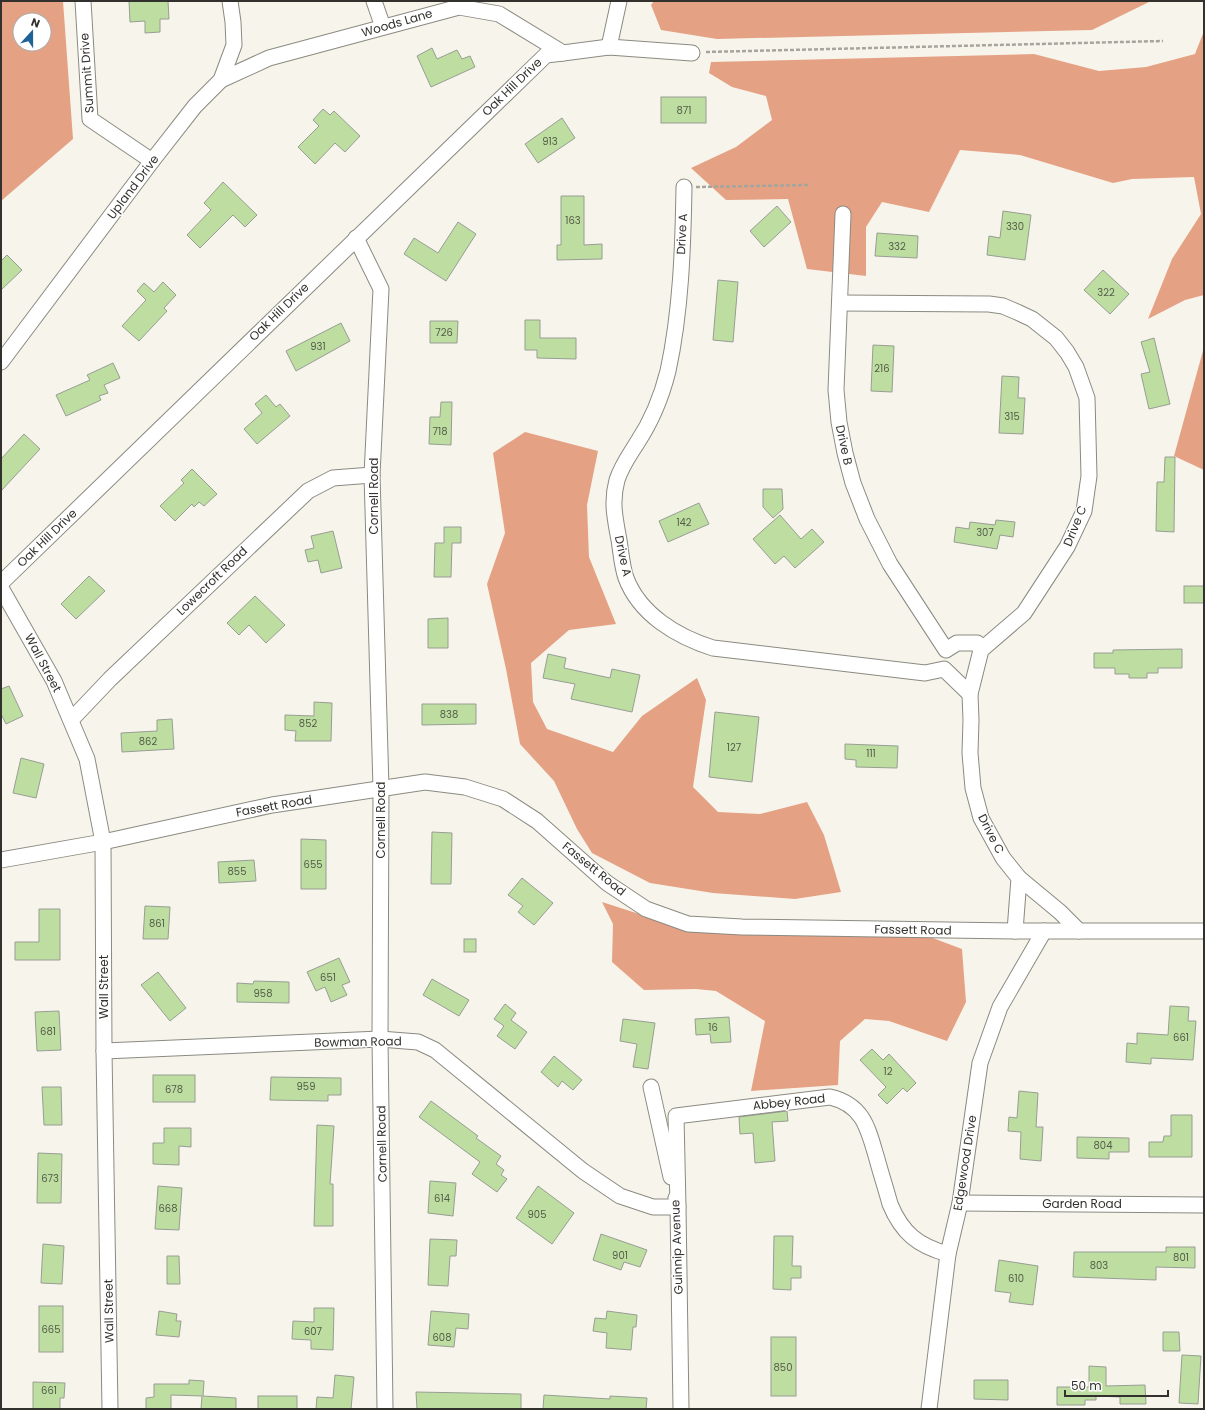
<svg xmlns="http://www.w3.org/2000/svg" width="1205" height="1410" font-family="Poppins,sans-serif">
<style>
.forest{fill:#e5a184;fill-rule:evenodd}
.building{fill:#bddea0;stroke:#989d94}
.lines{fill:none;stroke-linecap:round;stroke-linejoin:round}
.street-casing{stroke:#8b8a81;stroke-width:17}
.path{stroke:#a6a59d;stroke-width:2.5;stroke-dasharray:4 2;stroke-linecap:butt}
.street{stroke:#fff;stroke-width:15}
.labels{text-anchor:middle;stroke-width:3;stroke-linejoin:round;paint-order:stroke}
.number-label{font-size:10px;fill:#555c4a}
.street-label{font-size:12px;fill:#32312d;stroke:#fff}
</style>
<rect width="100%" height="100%" fill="#f7f5eb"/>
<g class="forest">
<path d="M 1,1 L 63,1 L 73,139 L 1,201 ZM 20,20 L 44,20 L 44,44 L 20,44 Z"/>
<polygon points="654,1 1151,1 1092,30 717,39 661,30 651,5"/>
<polygon points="1204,31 1204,295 1185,300 1148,319 1172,259 1201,214 1194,177 1132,179 1113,183 1020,155 960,150 929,212 882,202 866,227 866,276 807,269 788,199 726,200 691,168 736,147 772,120 766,96 732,87 709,73 711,62 1034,54 1099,71 1146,67 1195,54"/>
<polygon points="1204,347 1204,470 1174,456"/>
<polygon points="525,432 598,451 587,505 589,557 616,624 569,630 531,663 533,702 547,729 613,752 642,716 697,678 706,700 693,787 718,812 760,814 807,802 824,835 841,892 795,899 713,893 650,883 592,853 577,829 554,781 520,744 506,669 487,584 505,533 493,453"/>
<polygon points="602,902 689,930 922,934 962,949 966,1002 947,1041 889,1021 865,1019 840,1041 838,1085 751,1091 765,1021 716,991 696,989 644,990 612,962 613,924"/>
</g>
<g class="building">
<polygon points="129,1 168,1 169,19 160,19 160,32 145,33 145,21 130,22"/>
<polygon points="432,48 437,59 457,50 462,59 470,56 475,67 431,87 417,56"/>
<rect x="661" y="97" width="45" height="26"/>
<polygon points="323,109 330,115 334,111 360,136 345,152 335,143 315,164 298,147 319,126 313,120"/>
<polygon points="562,118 575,138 538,163 525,144"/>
<polygon points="223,182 257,215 245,227 233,215 200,248 187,235 211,210 204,203"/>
<polygon points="561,196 584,196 584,245 602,244 602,259 557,260 557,245 561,245"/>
<polygon points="777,206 791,222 764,247 750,231"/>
<polygon points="1003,211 1031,215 1025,260 987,255 989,236 1000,238"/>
<polygon points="458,222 476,234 446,281 404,254 414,238 438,253"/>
<polygon points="877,233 918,236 917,258 875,256"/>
<polygon points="7,255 22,270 1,290 1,261"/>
<polygon points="1103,270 1129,294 1110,314 1084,290"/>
<polygon points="718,280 738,282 733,342 713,340"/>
<polygon points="163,282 176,295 164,308 167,311 139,341 122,326 146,300 137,291 144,283 154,292"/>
<polygon points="525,320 540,320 540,338 576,338 576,359 537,358 537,350 525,350"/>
<polygon points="430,321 458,321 457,343 430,343"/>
<polygon points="341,323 350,341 296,371 286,351"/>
<polygon points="1154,338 1170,404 1149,409 1141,374 1150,372 1141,342"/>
<polygon points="873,345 894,346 892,392 871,391"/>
<polygon points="113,363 120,378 104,385 108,393 99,396 101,400 66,416 56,395 90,380 87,375"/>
<polygon points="1002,376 1019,377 1018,398 1025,398 1023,434 999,433"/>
<polygon points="266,395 276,407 280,404 290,416 257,444 244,429 262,413 255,404"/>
<polygon points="441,402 452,402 451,445 429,444 430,417 440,417"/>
<polygon points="24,434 40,449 1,491 1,459"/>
<polygon points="1165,457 1175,457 1174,532 1156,531 1157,482 1164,482"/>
<polygon points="192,469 217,494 204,506 199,502 194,507 192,504 175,521 160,506 184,483 181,480"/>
<polygon points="763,489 782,489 783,509 773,518 763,507"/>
<polygon points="699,503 709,524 668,542 659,521"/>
<polygon points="780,515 801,539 812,529 824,542 795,568 784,556 775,564 753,539"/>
<polygon points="996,520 1015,522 1013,537 1000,535 997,549 954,542 956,527 969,529 970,522 995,525"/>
<polygon points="444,527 461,527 461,543 452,543 451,577 434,577 435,543 444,543"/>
<polygon points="333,531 342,568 321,573 318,560 308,562 305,550 314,548 311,536"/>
<polygon points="89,576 105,591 76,619 61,604"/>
<rect x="1184" y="586" width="20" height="17"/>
<polygon points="255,596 285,625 266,643 249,625 239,635 227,623"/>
<polygon points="448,618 448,648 428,648 428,619"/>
<polygon points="1182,649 1182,668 1158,668 1158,673 1147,673 1147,678 1129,678 1129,674 1115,674 1115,668 1094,668 1094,653 1113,653 1113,650"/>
<polygon points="548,654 566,658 564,668 610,678 612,669 640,675 632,712 571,699 575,684 543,678"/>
<polygon points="9,686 23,716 6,724 1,714 1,689"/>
<polygon points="314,702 332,703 331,741 295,741 296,731 285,730 285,715 314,716"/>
<polygon points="422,704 476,704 476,724 422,725"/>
<polygon points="715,712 759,717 752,782 709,777"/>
<polygon points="172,719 174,749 122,752 121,733 157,731 157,720"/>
<polygon points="845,744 898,746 897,768 856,767 856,760 845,759"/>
<polygon points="21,758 44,764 36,798 13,793"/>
<polygon points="432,832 452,833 451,884 431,884"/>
<polygon points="301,839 326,840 326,889 301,889"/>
<polygon points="254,860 256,881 219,883 218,862"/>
<polygon points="522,878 553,903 534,925 518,912 523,906 508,895"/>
<polygon points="145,906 170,907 168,939 143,939"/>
<polygon points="39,909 60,909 60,960 15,960 15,942 39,942"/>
<rect x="464" y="939" width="12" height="13"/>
<polygon points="339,958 350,982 342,985 347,995 331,1002 325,987 316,991 307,972"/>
<polygon points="158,972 186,1008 170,1021 141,985"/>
<polygon points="432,979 469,1000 459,1016 423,995"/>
<polygon points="254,981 289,982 289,1003 237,1002 237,983 253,984"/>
<polygon points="505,1004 516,1013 511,1020 527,1032 515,1049 497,1036 504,1026 494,1019"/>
<polygon points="1170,1006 1189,1007 1188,1021 1196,1021 1193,1060 1151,1058 1151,1064 1126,1062 1127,1043 1137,1044 1137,1033 1168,1035"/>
<polygon points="59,1011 61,1050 37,1051 35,1012"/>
<polygon points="729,1017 731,1042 711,1043 710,1034 696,1035 695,1019"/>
<polygon points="623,1019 655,1023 648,1069 633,1067 637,1044 620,1041"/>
<polygon points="872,1049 883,1060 889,1054 916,1083 907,1092 903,1088 887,1104 878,1095 886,1087 860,1060"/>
<polygon points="554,1056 582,1080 573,1090 562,1081 558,1087 541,1072"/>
<rect x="153" y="1075" width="42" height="27"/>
<polygon points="271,1077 341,1078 341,1095 328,1095 328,1101 270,1100"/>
<polygon points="42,1087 61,1087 62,1125 44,1125"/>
<polygon points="1019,1091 1038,1093 1036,1127 1043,1127 1041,1161 1020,1159 1021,1132 1008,1131 1009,1117 1017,1118"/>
<polygon points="431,1101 478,1136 476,1138 501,1156 496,1164 504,1170 501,1175 507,1179 497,1192 472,1174 480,1162 419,1117"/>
<polygon points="787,1111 788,1121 772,1122 775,1161 755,1163 753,1133 740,1134 739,1117"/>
<polygon points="1171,1115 1192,1115 1192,1157 1149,1157 1149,1142 1163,1142 1164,1136 1171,1136"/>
<polygon points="317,1125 334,1126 330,1184 333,1184 333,1226 314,1226"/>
<polygon points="164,1128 191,1128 191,1147 179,1146 179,1165 153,1164 153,1143 164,1143"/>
<polygon points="1077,1137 1129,1138 1129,1152 1109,1152 1109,1159 1077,1158"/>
<polygon points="38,1153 62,1154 61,1203 37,1203"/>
<polygon points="430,1181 456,1183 453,1216 428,1213"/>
<polygon points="158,1186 182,1188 179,1230 155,1229"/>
<polygon points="538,1186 574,1213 552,1244 516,1218"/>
<polygon points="601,1234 647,1250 640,1267 624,1262 621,1270 593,1260"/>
<polygon points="774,1236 793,1236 792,1266 801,1266 801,1278 791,1278 791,1290 773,1289"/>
<polygon points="430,1239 457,1240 456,1256 450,1256 448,1286 428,1285"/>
<polygon points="43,1244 64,1246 62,1284 41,1283"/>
<polygon points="1166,1247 1195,1247 1195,1268 1156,1267 1156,1280 1073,1277 1074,1252 1166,1252"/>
<polygon points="167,1256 179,1256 180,1284 167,1284"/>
<polygon points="999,1260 1038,1266 1033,1305 1009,1302 1011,1293 995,1291"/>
<rect x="39" y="1306" width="24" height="46"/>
<polygon points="314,1308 334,1308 333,1350 311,1349 311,1340 292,1339 293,1321 314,1322"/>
<polygon points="159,1311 177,1314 176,1321 181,1321 179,1337 156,1335"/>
<polygon points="431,1311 469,1314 468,1329 456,1328 454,1347 428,1345"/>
<polygon points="607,1311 637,1315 636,1327 633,1327 631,1350 606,1348 607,1333 593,1331 595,1318 606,1319"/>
<polygon points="1163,1332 1179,1332 1180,1351 1163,1351"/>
<rect x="771" y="1337" width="25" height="59"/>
<polygon points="1182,1355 1201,1356 1198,1404 1179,1403"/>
<polygon points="1089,1366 1106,1367 1106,1386 1145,1385 1146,1404 1120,1404 1120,1397 1096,1396 1096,1400 1085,1400 1085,1405 1057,1405 1057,1387 1089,1387"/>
<polygon points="335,1375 354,1377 351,1409 316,1409 317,1397 333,1398"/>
<polygon points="189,1380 204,1381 203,1396 236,1398 236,1409 201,1409 202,1396 171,1395 171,1409 146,1409 146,1398 154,1397 154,1384 189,1384"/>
<polygon points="974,1380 1008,1380 1008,1400 974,1399"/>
<polygon points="33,1382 65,1383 64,1398 60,1398 60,1409 33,1409"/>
<polygon points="416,1392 521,1394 521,1409 417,1409"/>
<polygon points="544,1395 610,1399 610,1396 647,1398 646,1409 543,1409"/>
<rect x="258" y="1396" width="39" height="13"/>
</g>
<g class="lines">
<g class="street-casing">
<g id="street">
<polyline points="83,1 90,119 152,161"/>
<polyline points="374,1 383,27"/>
<polyline points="609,47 619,1"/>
<polyline points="221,80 269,58 459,7 499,14 563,53 609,47 692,53"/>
<path d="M 684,187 C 683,248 681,311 668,371 C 662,395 651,422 637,443 C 629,456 622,465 617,480 C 611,502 615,518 619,540 C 621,552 622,567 626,578 C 640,615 678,637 713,648 L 925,673 L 944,669 L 970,694"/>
<polyline points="843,214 836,390 839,422 845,453 853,483 867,519 890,564 946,650 957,643 977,643 981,650"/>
<polyline points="356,238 381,289 372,475 381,788 380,1039 385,1409"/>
<polyline points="840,303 989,304 1003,306 1017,312 1032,319 1056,338 1067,352 1076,367 1087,398 1089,476 1084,511 1067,547 1024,613 981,650 970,694 971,720 970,753 973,788 981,818 1003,858 1019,878 1015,931"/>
<polyline points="1,362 152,161 195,106 221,80 234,45 233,22 230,1"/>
<polyline points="1,583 546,55 563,53"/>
<polyline points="1,588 54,681 87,759 103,842 104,1051 110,1409"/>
<polyline points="71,720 110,679 308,491 333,478 372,475"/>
<polyline points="1,860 103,842 272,805 425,782 465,787 503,799 537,821 607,883 646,909 688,924 742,927 1015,931 1204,931"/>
<polyline points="1019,878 1060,912 1079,931"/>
<path d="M 104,1051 L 380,1039 L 418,1042 L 435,1050 L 583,1171 L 620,1196 L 653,1207 L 678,1207 L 676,1116 L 830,1097 C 864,1105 868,1129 877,1159 C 881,1174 886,1189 890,1204 C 902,1233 918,1246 948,1254"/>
<polyline points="651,1087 671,1177"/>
<polyline points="676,1198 678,1207 681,1409"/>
<polyline points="960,1203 1204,1205"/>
<polyline points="929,1409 948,1254 960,1203 980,1063 1000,1007 1044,931"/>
</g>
</g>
<g class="path">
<polyline points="706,52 1163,41"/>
<polyline points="696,187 808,185"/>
</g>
<use href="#street" class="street"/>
</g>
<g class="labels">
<g class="number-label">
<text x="684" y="114">871</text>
<text x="550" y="145">913</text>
<text x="573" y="224">163</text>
<text x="1015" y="230">330</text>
<text x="897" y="250">332</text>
<text x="1106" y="296">322</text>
<text x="444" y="336">726</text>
<text x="318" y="350">931</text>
<text x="882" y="372">216</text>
<text x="1012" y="420">315</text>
<text x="440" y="435">718</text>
<text x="684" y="526">142</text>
<text x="985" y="536">307</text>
<text x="449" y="718">838</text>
<text x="308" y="727">852</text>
<text x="148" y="745">862</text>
<text x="734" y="751">127</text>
<text x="871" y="757">111</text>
<text x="313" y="868">655</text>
<text x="237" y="875">855</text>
<text x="157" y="927">861</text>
<text x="328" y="981">651</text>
<text x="263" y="997">958</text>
<text x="713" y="1031">16</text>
<text x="48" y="1035">681</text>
<text x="1181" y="1041">661</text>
<text x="888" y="1075">12</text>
<text x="306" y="1090">959</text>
<text x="174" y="1093">678</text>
<text x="1103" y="1149">804</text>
<text x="50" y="1182">673</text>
<text x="442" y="1202">614</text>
<text x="168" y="1212">668</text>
<text x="537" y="1218">905</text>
<text x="620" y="1259">901</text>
<text x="1181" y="1261">801</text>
<text x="1099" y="1269">803</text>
<text x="1016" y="1282">610</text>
<text x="51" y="1333">665</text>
<text x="313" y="1335">607</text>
<text x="442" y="1341">608</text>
<text x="783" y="1371">850</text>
<text x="49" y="1394">661</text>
</g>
<g class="street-label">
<text transform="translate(397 23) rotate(-16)" y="4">Woods Lane</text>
<text transform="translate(87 73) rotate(-94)" y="4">Summit Drive</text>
<text transform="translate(512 87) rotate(-44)" y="4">Oak Hill Drive</text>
<text transform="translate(133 187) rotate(-53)" y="4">Upland Drive</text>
<text transform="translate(682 234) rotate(-87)" y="4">Drive A</text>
<text transform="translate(279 312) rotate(-44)" y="4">Oak Hill Drive</text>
<text transform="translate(844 445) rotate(78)" y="4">Drive B</text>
<text transform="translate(374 496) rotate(-90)" y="4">Cornell Road</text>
<text transform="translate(1075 526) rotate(-68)" y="4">Drive C</text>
<text transform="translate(47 538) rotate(-44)" y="4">Oak Hill Drive</text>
<text transform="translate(623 556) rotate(78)" y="4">Drive A</text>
<text transform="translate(212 581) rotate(-44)" y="4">Lowecroft Road</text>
<text transform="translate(43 663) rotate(62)" y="4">Wall Street</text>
<text transform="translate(274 806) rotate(-10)" y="4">Fassett Road</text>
<text transform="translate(381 820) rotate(-90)" y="4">Cornell Road</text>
<text transform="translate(991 834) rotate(63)" y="4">Drive C</text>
<text transform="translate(594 869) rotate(39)" y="4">Fassett Road</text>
<text transform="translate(913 930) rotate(1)" y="4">Fassett Road</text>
<text transform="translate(104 987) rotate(-90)" y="4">Wall Street</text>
<text transform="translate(358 1042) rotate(-1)" y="4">Bowman Road</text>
<text transform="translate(789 1102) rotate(-6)" y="4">Abbey Road</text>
<text transform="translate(382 1144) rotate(-91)" y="4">Cornell Road</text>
<text transform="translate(965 1163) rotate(-81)" y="4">Edgewood Drive</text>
<text x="1082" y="1208">Garden Road</text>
<text transform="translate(677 1247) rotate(-92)" y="4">Guinnip Avenue</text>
<text transform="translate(109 1311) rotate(-91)" y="4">Wall Street</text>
</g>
</g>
<rect width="1205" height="1410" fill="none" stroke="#32312d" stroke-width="4"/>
<g transform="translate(32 32) rotate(21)"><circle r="19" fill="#ffffff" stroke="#adadab"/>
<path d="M0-3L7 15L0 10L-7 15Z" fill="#1e6297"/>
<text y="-6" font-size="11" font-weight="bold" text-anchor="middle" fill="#32312d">N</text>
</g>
<path d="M1065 1390v6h103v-6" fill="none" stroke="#32312d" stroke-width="2"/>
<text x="1071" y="1390" font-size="12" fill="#32312d" stroke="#ffffff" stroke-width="3" paint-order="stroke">50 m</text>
</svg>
